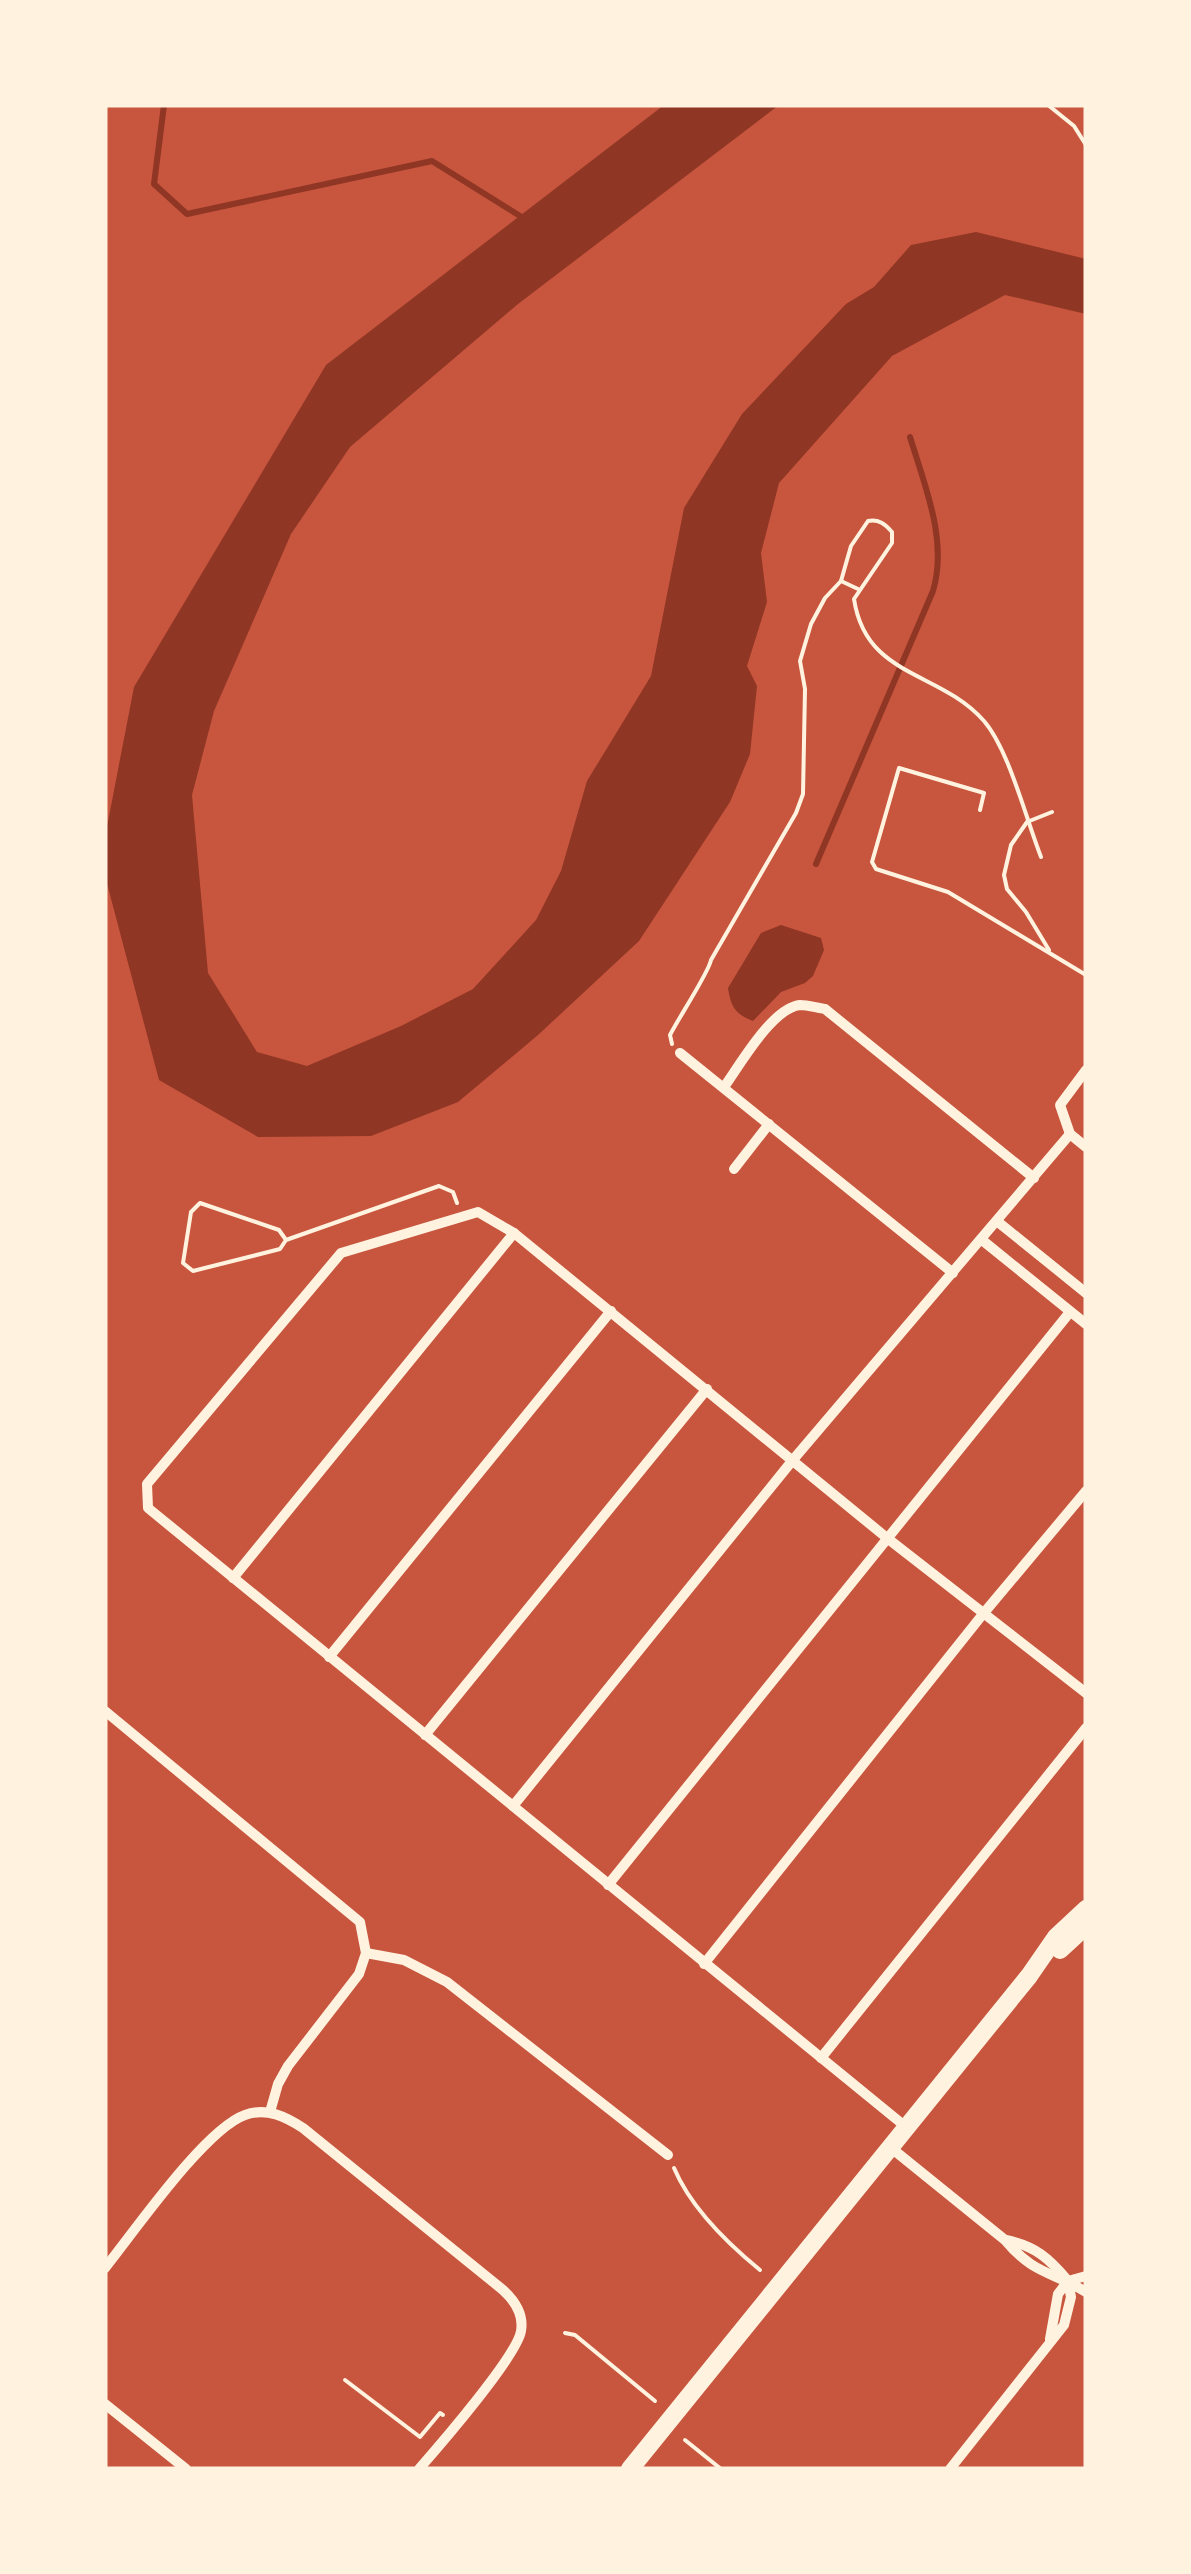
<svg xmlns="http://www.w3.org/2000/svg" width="1191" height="2574" font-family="Signika,sans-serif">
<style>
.water{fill:#8f3625}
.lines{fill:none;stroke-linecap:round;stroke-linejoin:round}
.stream{stroke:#8f3625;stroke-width:6}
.path{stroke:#fff3e0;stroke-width:4}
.minor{stroke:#fff3e0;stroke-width:10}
.secondary{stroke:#fff3e0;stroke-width:18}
</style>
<rect width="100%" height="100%" fill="#c8553d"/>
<g class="water">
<polygon points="664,105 779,105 518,304 350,447 291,534 214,711 192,795 208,973 257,1052 307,1066 401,1026 473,989 536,920 561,871 587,781 651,676 684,508 742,414 846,304 874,287 911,245 976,232 1086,259 1086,314 1005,295 892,356 779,483 761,553 767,602 747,666 757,686 750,754 730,802 639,941 538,1035 458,1102 371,1136 258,1137 159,1080 105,876 105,837 134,687 326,365"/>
<path d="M 781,925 L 821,938 L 824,950 L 813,976 L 805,983 L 781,992 L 753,1021 C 735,1014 731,1007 728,988 L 761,933 Z"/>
</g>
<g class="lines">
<g class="stream">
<polyline points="164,105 154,184 187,214 432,161 528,221"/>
<path d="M 816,864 L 933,591 C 948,541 925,486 910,437"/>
</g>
<g class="path">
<polyline points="1048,105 1074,126 1086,145"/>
<polyline points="841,581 858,589"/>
<polyline points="980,810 984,793 899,768 872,862 876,869 948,892 1086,975"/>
<polyline points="1049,950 1026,912 1007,889 1004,875 1011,845 1027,822 1052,812"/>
<path d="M 672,1044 L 670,1035 C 678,1019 709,972 711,960 L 796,813 L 803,794 L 805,689 L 800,661 L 811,624 L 825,598 L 841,581 L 851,546 L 868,521 C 879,519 885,524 892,532 L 892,543 L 854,599 C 866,678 939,670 984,721 C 1009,750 1026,819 1041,857"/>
<polyline points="286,1240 279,1230 200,1203 191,1212 183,1263 193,1271 280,1249 286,1240 439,1186 453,1192 457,1203"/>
<path d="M 674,2168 C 691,2208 727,2243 760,2270"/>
<polyline points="565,2333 575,2335 655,2401"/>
<polyline points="345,2380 420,2437 440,2413 443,2415"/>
<polyline points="685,2440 721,2469"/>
</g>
<g class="minor">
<polyline points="680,1053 953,1273"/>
<polyline points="1086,1070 1060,1105 1070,1134 1086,1147"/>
<path d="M 724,1087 C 740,1065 772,1008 800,1005 C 808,1005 817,1008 825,1009 L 1034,1178"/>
<polyline points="734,1169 769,1124"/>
<polyline points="998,1222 1086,1293"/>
<polyline points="982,1240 1086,1324"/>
<polyline points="233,1578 514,1233"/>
<polyline points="329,1657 611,1311"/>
<polyline points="105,1711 360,1922 366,1953 359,1974 288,2066 278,2084 270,2112"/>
<polyline points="425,1735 707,1389"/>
<polyline points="513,1806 792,1461 1070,1134"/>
<polyline points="608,1885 1070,1312"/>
<polyline points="366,1953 404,1960 447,1982 668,2155"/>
<polyline points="704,1964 983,1614 1086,1491"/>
<polyline points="821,2058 1086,1728"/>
<polyline points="906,2127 148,1508 147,1484 341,1253 478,1212 514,1233 887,1538 1086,1693"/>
<path d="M 890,2147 L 1005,2240 C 1034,2275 1052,2271 1086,2292"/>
<path d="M 1006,2240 C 1035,2246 1049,2258 1068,2281 L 1086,2276"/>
<path d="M 105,2268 C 134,2232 205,2129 245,2115 C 267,2107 286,2117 303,2128 L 503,2290 C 515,2301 524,2314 521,2331 C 517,2356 440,2445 419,2469"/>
<polyline points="1050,2339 1058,2294 1068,2281"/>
<polyline points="105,2404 186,2469"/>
<polyline points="950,2469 1064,2325 1071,2297 1068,2281"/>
</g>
<g class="secondary">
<polyline points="1060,1950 1086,1926"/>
<polyline points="630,2469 1029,1976 1056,1937 1086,1909"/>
</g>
</g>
<rect width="1191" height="2574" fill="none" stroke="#fff3e0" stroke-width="215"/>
</svg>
